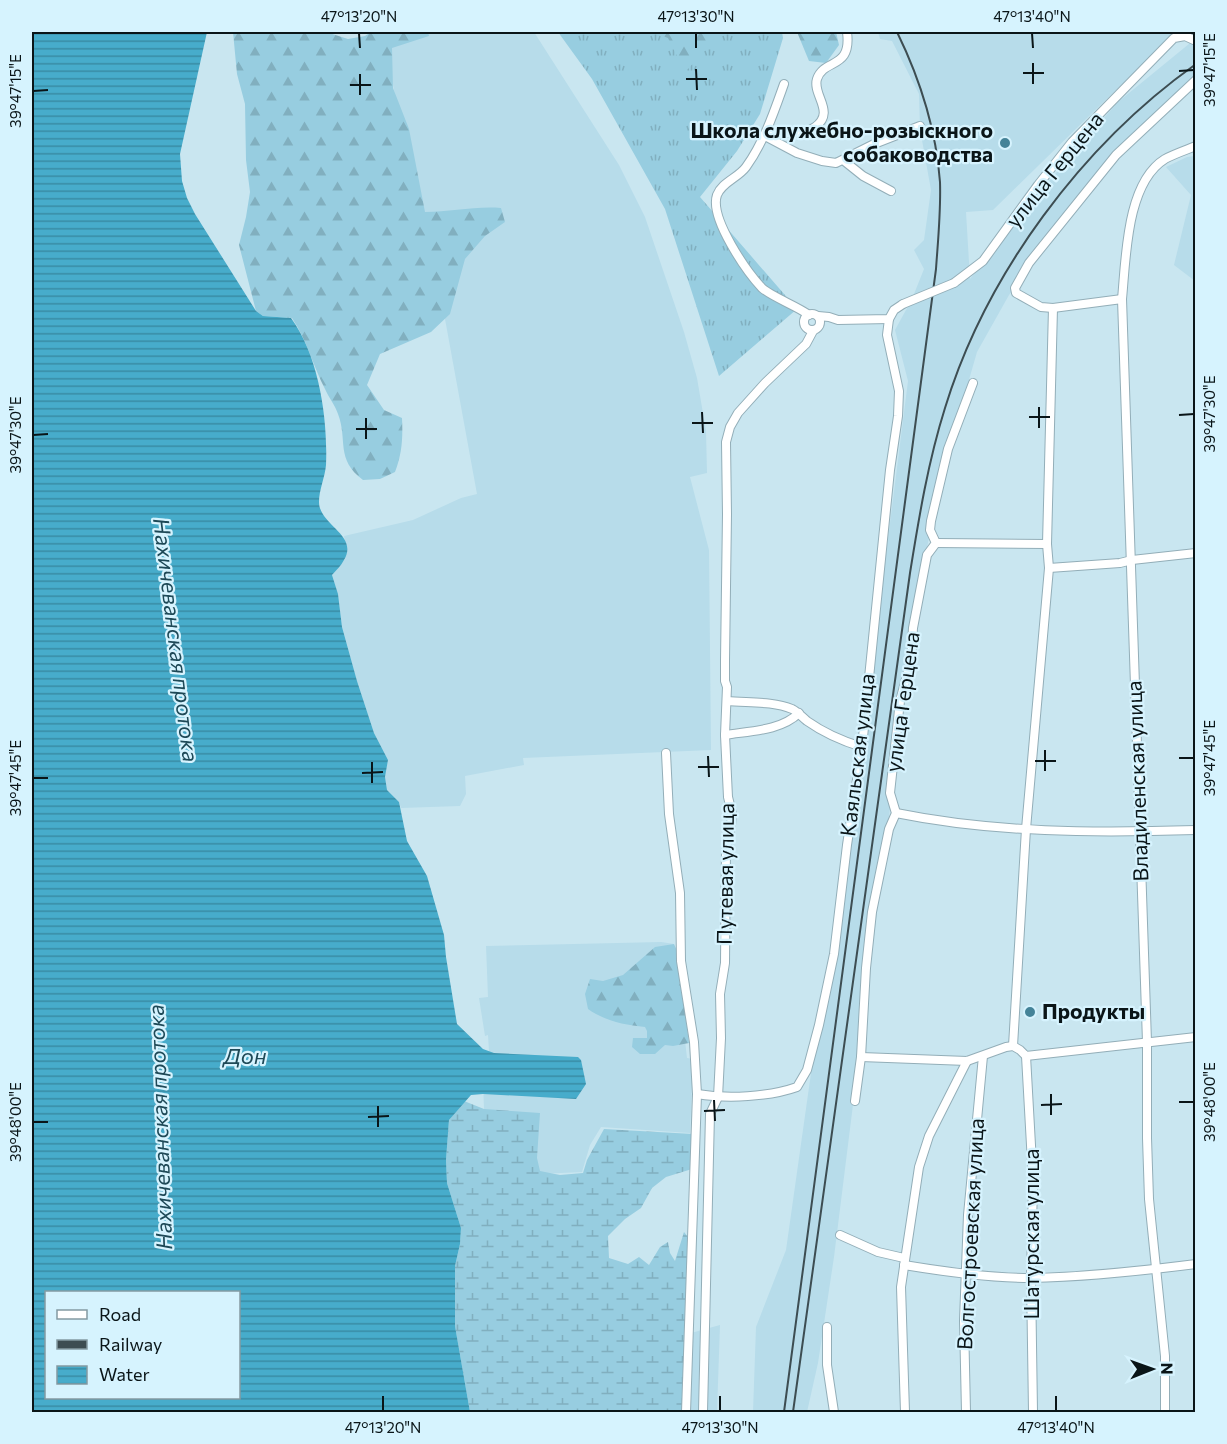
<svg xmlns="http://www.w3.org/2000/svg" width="1227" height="1444" font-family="Commissioner,sans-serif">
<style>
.built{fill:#b7dcea}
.grass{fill:url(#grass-tufts)}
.forest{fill:url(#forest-firs)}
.wetland{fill:url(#wetland-marsh)}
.water{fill:url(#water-rules);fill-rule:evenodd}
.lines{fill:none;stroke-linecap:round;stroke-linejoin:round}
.minor-casing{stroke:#93aeb8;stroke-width:10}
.minor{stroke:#fff;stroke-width:8}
.rail{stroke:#3d4d52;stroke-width:2}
.minor-bridge-casing{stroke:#93aeb8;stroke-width:10;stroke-linecap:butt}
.minor-bridge{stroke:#fff;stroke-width:8}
.ticks{fill:none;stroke:#0a1518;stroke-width:2}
.poi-dot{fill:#448398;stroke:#d6f3fe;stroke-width:2}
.labels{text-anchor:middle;stroke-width:4.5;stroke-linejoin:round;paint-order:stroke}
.poi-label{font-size:21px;font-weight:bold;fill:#0a1518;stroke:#d6f3fe;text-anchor:end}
.street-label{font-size:21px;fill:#0a1518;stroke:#d6f3fe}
.water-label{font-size:22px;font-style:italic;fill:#1e4957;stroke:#d6f3fe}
.neatline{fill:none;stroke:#0a1518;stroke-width:2}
.ticks-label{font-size:15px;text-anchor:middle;fill:#0a1518}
</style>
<defs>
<pattern id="grass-tufts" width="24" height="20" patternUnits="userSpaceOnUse" patternTransform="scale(1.5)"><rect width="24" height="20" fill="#97cde0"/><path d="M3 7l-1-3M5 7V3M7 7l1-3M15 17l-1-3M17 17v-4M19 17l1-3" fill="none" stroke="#81afbf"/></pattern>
<pattern id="forest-firs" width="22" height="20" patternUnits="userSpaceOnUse" patternTransform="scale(1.5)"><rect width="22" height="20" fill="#97cde0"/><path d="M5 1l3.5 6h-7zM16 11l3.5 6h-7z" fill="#81afbf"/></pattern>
<pattern id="wetland-marsh" width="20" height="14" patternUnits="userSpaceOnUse" patternTransform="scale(1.5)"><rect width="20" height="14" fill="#97cde0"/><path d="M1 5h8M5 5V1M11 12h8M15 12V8" fill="none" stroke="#81afbf"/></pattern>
<pattern id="water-rules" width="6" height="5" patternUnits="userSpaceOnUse" patternTransform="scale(1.5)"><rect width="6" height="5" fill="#47accb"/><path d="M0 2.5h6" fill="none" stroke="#398ba4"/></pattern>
</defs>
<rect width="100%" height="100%" fill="#c9e6f0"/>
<g class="built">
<polygon points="407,32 534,32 619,165 645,217 684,332 697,378 706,431 707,473 690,477 709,550 711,750 523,758 524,765 465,776 466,794 460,806 401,808 399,802 387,790 385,777 388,760 374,733 357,681 342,627 338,594 332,575 345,559 347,553 344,536 413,520 461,498 477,494 428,226 419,226 384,36"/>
<polygon points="878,32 1175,32 993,210 966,212 970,279 1043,188 1118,102 1195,39 1195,87 1146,127 1069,211 1009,295 977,352 937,491 923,571 904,696 834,1257 818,1363 807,1412 753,1412 756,1327 786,1250 814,1052 842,902 908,381 895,330 912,299 924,269 914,250 924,240 931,190 920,129 919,94 892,41 880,39"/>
<polygon points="1195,156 1196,156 1195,281 1174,265 1191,195 1166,167 1187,157"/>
<polygon points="661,942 674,944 687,1058 693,1059 690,1133 601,1127 590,1145 582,1172 459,1178 469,1117 484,1109 482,1053 489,1051 488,1035 485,1036 479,998 488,997 486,946"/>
<polygon points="720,1325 717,1412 686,1412 691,1333"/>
</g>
<polygon class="grass" points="558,32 782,32 783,38 760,114 737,151 700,197 797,309 719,376 665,209 592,79"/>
<g class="forest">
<path d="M 233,32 L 326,32 L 348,39 L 365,36 L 371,32 L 428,32 L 429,36 L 392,48 L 393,88 L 409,129 L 425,212 C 450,212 475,206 501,208 L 505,222 L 485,236 L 465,259 L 450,314 L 431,332 L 380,354 L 367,385 L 384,410 L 402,418 C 403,438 402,454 395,472 L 380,479 L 363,480 C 335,459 348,440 338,414 C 335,405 329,398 325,389 C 313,366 307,340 292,318 L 263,316 L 256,311 L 239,245 L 246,217 L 250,192 L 246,160 L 245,104 L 237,74 Z"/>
<polygon points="652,32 714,32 716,35 699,57 685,72 668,38"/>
<polygon points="797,32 836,32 839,45 826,63 809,61"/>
<path d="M 674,944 L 678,953 L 689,1043 L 673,1046 L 665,1045 L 655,1054 L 640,1054 L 632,1047 L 633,1038 L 647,1038 L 647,1031 L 645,1027 C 624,1025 605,1021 588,1009 L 585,994 L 590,979 L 603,981 L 623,975 L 655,947 Z"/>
</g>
<polygon class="wetland" points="464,1101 484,1109 540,1113 537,1158 540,1171 560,1175 583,1173 587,1160 604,1129 693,1134 692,1169 666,1177 652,1188 641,1208 625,1219 608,1236 609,1258 628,1264 639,1257 649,1265 660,1247 668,1242 670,1253 675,1261 684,1232 688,1237 682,1412 470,1412 455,1326 455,1266 460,1244 461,1228 447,1183 446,1160 449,1120"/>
<path class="water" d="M 32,32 L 207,32 L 180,154 L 182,181 L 187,198 L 195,214 L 256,311 L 263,316 L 291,318 C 319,356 328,419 326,465 C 325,477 319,490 319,502 C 319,525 359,535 344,560 C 341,566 336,570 332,575 L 338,594 L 342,627 L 357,681 L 374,733 L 388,760 L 385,777 L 387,790 L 399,802 L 407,841 L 427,876 L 444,935 L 446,957 L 457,1024 L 483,1049 L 494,1053 L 578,1057 L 581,1060 L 586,1084 L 576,1099 L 483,1094 L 471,1095 L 449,1120 L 446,1160 L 447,1183 L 461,1228 L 460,1244 L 455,1266 L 455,1326 L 470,1412 L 32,1412 ZM 46,1292 L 238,1292 L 238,1398 L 46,1398 Z"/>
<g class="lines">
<g class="minor-casing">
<g id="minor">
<path d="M 784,84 C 774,112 764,142 746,167 C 738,178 722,182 717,195 C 709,218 747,272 762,288 C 772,297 797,306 809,315"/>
<polyline points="765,136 797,153 822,161 836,163 874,144 920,126"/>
<path d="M 765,136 C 780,130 802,137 815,127 C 836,112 812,95 817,79 C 824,58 852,70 847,32"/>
<polyline points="843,160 863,176 891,191"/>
<polyline points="954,283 983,261 1038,185 1072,142 1174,38 1185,36 1196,41"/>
<polyline points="1122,299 1053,308 1041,307 1016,293 1015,288 1029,263 1116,155 1196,80"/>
<circle cx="812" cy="322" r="8"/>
<polyline points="818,316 829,317 838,320 889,319 894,310 903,304"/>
<polyline points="936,543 1047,544"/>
<polyline points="1049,568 1120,563 1132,560 1196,553"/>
<path d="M 727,701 C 748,703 773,701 792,709 C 798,712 802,717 807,721 C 824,733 842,741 862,747"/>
<path d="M 725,735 C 749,731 781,731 799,713"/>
<polyline points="666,753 669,814 680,893 681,961 694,1042 697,1094 686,1412"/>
<path d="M 896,813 C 994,833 1095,833 1196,830"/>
<polyline points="1013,1046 1026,829 1049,568 1047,544 1053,308"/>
<polyline points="1026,1056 1033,1181 1031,1278 1033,1412"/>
<polyline points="861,1057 967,1061 1006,1047 1013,1046 1020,1050 1026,1056 1196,1037"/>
<path d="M 697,1094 C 727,1099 769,1097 797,1087 L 807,1070 L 819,1025 L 834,954 L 847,845 L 862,747 L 890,470 L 898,416 L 899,391 L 887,335 L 889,319"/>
<polyline points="855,1101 861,1057 866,968 872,912 889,829 896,813 890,793 900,701 911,660 913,628 927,555 936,543 930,530 931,521 948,449 973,383"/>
<polyline points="840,1235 878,1252 904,1258"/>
<path d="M 904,1265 C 946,1272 989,1278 1031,1278 C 1086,1277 1141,1271 1196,1264"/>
<polyline points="827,1327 827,1365 834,1412"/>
<polyline points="703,1412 710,1114 718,1097 721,1038 720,994 725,963 726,848 731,825 732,813 728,797 725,735 727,687 725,681 725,660 727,514 726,442 730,427 738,413 765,383 806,344 813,331"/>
<polyline points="905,1412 901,1287 919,1167 929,1136 967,1061"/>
<polyline points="966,1412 964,1321 968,1215 983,1056"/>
<path d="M 1165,1412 L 1165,1356 L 1149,1199 L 1147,1138 L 1147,1042 L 1122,299 C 1126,259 1126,183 1165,159 C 1174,154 1186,150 1196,146"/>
</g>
</g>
<use href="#minor" class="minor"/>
<g class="rail">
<path d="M 784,1412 L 936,269 C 938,240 941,211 940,182 C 936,128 920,79 897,32"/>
<path d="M 793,1412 L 910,573 C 919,517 928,462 945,408 C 986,274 1082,145 1196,64"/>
</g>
<g class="minor-bridge-casing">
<polyline id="minor-bridge" points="903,304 954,283"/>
</g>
<use href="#minor-bridge" class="minor-bridge"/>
</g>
<path class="ticks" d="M 359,33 L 360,48M 696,33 L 696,48M 1032,33 L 1033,48M 1033,63 L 1033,84M 696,69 L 697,90M 1179,71 L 1194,70M 1023,73 L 1044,73M 360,74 L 360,95M 686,79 L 707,79M 350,85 L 371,85M 33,91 L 48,90M 1039,407 L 1039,428M 702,412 L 703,433M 1179,415 L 1194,414M 1029,417 L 1050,417M 366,418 L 366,439M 692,423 L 713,423M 356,429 L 377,429M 33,435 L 48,434M 1045,750 L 1045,771M 708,756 L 709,777M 1179,758 L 1194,758M 1035,761 L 1056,761M 372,762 L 372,783M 698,767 L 719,767M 362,773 L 383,772M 33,778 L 48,778M 1051,1094 L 1051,1115M 714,1100 L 715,1121M 1179,1102 L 1194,1102M 1041,1105 L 1062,1104M 378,1106 L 378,1127M 704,1111 L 725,1110M 368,1117 L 389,1116M 33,1122 L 48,1122M 383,1396 L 383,1411M 720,1396 L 720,1411M 1056,1396 L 1056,1411"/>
<g class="poi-dot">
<circle cx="1005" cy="143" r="6"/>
<circle cx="1030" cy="1012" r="6"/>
</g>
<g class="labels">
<g class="poi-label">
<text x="993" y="138">Школа служебно-розыскного<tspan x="993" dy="24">собаководства</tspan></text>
<text x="1042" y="1019" text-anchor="start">Продукты</text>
</g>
<g class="street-label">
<text transform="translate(1055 170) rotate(-51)" y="7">улица Герцена</text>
<text transform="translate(903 702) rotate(-82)" y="7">улица Герцена</text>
<text transform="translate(858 755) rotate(-83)" y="7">Каяльская улица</text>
<text transform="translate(1138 781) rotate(-92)" y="7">Владиленская улица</text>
<text transform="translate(726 874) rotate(-89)" y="7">Путевая улица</text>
<text transform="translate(971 1234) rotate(-87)" y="7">Волгостроевская улица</text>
<text transform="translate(1032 1234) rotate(-90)" y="7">Шатурская улица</text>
</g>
<g class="water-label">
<text transform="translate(176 640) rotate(83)" y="8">Нахичеванская протока</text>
<text x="245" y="1064">Дон</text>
<text transform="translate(160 1127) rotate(-92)" y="8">Нахичеванская протока</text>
</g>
</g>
<rect width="1227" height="1444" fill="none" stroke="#d6f3fe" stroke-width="66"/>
<rect x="45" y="1291" width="195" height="108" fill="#d6f3fe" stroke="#849aa2" stroke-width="1.5"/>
<rect x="57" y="1310" width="30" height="9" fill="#ffffff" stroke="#849aa2" stroke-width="1.5"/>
<text x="99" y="1321" font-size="18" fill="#0a1518">Road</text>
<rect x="57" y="1340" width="30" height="9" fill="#3d4d52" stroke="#849aa2" stroke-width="1.5"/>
<text x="99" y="1351" font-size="18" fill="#0a1518">Railway</text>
<rect x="57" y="1366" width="30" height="18" fill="url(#water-rules)" stroke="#849aa2" stroke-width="1.5"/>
<text x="99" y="1381" font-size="18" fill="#0a1518">Water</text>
<g transform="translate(1152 1369) rotate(89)" stroke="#d6f3fe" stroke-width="4.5" paint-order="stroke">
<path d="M0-4.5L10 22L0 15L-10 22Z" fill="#0a1518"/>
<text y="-9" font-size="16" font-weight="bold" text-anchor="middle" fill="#0a1518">N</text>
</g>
<rect x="33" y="33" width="1161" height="1378" class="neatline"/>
<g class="ticks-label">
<text x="359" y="22">47°13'20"N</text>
<text x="696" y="22">47°13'30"N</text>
<text x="1032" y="22">47°13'40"N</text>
<text transform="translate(1210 70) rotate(-90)" y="5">39°47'15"E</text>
<text transform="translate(16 91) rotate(-90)" y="5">39°47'15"E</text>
<text transform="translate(1210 414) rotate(-90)" y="5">39°47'30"E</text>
<text transform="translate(16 435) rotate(-90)" y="5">39°47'30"E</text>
<text transform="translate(1210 758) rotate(-90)" y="5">39°47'45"E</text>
<text transform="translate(16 778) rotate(-90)" y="5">39°47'45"E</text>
<text transform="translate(1210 1102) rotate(-90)" y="5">39°48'00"E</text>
<text transform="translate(16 1122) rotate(-90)" y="5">39°48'00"E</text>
<text x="383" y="1433">47°13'20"N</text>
<text x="720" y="1433">47°13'30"N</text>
<text x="1056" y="1433">47°13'40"N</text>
</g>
</svg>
